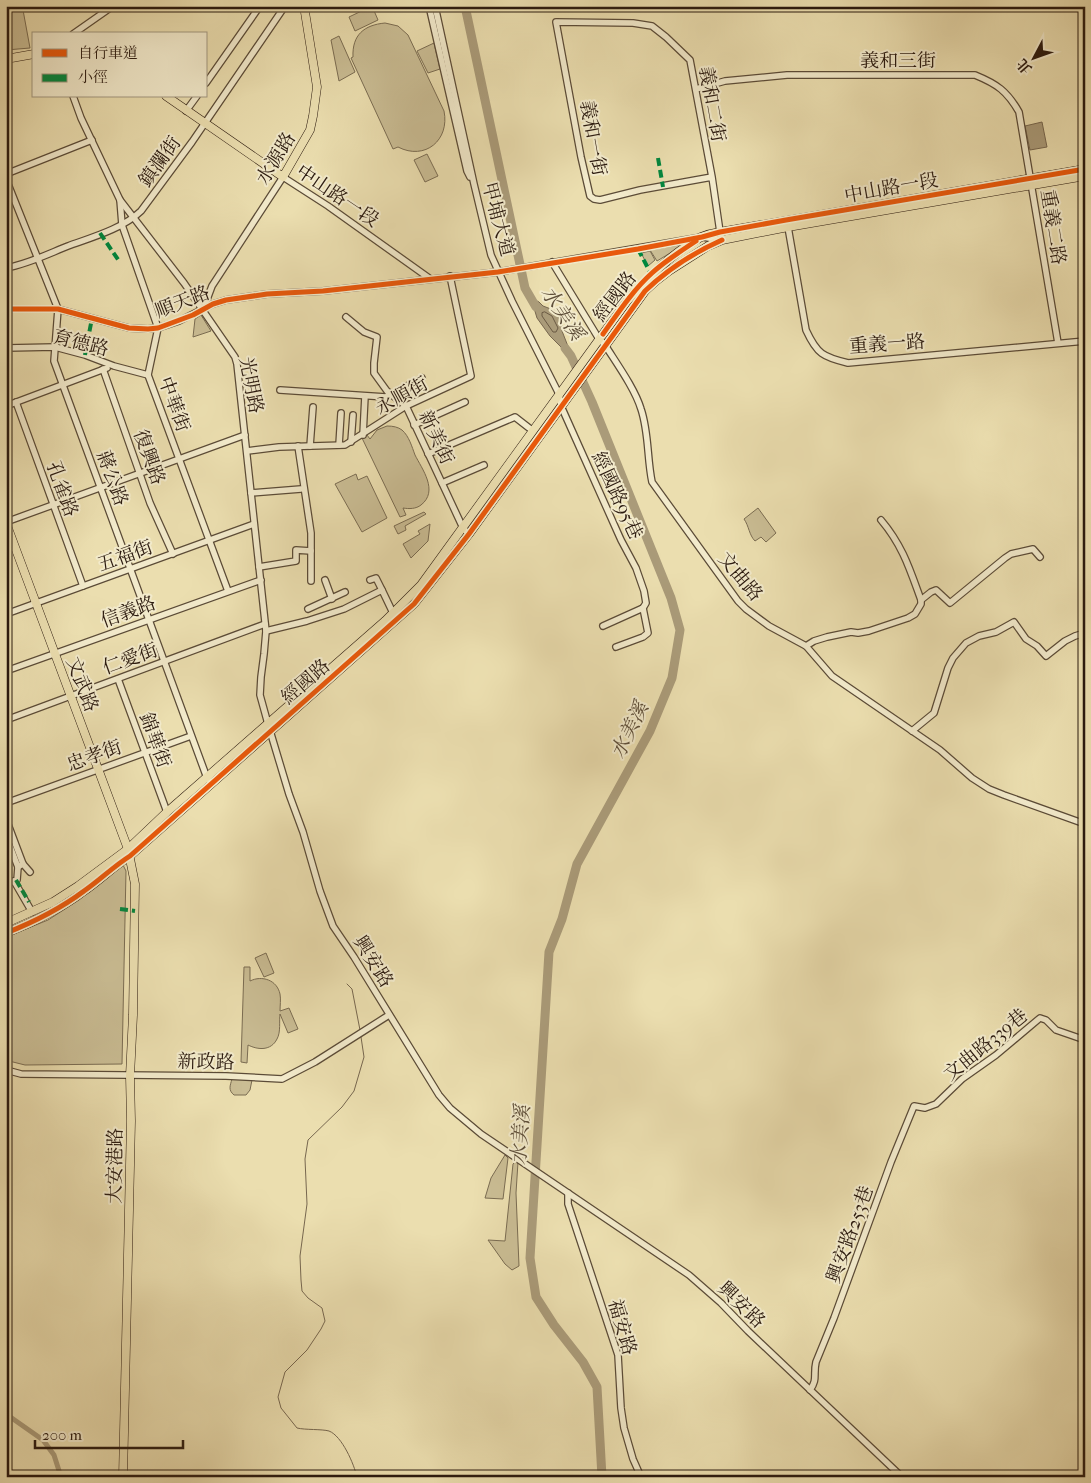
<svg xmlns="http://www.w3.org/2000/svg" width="1091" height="1483" font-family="'IM FELL French Canon','Noto Serif TC',serif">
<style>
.green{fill:#cabd94;stroke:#7a6c52}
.water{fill:#aa9b79;stroke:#77674f}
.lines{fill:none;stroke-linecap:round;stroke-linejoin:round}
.shore{stroke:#6a5a44;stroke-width:1}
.stream{stroke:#77674f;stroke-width:1}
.canal{stroke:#aa9b79;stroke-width:5}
.river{stroke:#aa9b79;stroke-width:9}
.minor-casing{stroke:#5b4b37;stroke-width:8}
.major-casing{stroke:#2b1a0f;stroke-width:9}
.minor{stroke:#f2eacb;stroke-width:5.5}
.major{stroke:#ebdeaf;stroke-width:8}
.quiet{stroke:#00873e;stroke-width:4;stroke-dasharray:8 4;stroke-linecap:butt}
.cycleway-casing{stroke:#f2eacb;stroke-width:8}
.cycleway{stroke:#e8590c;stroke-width:5}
.labels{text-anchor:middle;stroke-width:4;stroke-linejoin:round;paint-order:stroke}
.street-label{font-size:19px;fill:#2b1a0f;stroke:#f2eacb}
.water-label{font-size:20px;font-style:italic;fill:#5e4e39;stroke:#f2eacb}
</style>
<rect width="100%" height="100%" fill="#ebdeaf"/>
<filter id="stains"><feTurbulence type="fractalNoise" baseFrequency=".004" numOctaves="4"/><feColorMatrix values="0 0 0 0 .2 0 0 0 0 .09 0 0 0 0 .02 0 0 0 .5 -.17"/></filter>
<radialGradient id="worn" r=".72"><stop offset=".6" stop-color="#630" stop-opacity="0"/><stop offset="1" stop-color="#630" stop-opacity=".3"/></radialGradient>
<g class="green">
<polygon points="372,6 378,20 355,31 349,17"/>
<polygon points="23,10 30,48 6,50 6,14 7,12"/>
<path d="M 385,23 L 398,26 L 408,35 L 444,111 C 450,140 425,161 398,147 L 393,149 L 351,58 L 353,57 C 352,35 364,25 385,23 Z"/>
<polygon points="339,36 355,72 339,81 331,40"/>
<polygon points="434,43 440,69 428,73 417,51"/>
<polygon points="427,154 438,176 425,182 414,160"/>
<polygon points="679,245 680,247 657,261 650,250"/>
<polygon points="650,251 655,260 648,266 641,253"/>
<polygon points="201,315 211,331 193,337 195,319"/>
<path d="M 387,426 C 393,426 398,427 402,430 C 409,436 412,447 415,455 C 422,469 439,491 421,505 C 416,509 409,509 403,508 L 406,515 L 400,517 L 362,438 L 367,435 L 370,439 L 377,430 Z"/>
<polygon points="356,474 358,480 367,476 387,518 362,532 335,484"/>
<path d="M 758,508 L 776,533 L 766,542 L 761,537 L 755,541 C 749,535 749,526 744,519 Z"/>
<polygon points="424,512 426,514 405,526 406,530 398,534 394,526"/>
<polygon points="430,524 428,541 411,558 403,544 420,534 418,531"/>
<polygon points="123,865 126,871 122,1064 25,1065 9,1061 6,1055 6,937 48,920 79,900"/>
<polygon points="266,953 274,973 264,977 255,958"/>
<path d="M 244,967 L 250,967 L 250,981 C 262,975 277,980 280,994 C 281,999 280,1006 280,1011 L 289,1008 L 298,1029 L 288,1033 L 280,1014 C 279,1021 281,1032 277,1039 C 271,1051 258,1050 248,1045 L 247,1063 L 241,1062 Z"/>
<path d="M 232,1079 L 252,1080 L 250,1090 L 246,1095 L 234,1095 C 228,1090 230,1086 232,1079 Z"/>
<polygon points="505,1155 508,1158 503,1199 485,1198 491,1178"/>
<polygon points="515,1162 518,1162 516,1193 519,1266 512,1270 505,1264 488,1240 505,1241 513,1164"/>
</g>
<g class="water">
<polygon points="1042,122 1047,147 1030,150 1025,126"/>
<polygon points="531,298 539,302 543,306 556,311 563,328 562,331 571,354 572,358 550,336 537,318"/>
</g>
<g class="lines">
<polygon class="shore" points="545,312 552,316 558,328 556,332 553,332 542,316 542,313"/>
<g class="stream">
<polyline points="1057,6 1077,9 1085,12"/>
<polyline points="347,984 352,989 360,1030"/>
<path d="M 357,1477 C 354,1464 342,1436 329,1431 C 322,1429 305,1430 297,1428 L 281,1408 L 278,1397 L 285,1372 L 307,1350 L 321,1329 L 325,1321 L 322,1308 L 308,1298 L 302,1291 L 301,1280 L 300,1256 L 307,1204 L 305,1159 L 308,1140 L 342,1107 L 354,1091 L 364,1057 L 361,1037"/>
</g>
<polyline class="canal" points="6,1414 43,1440 54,1455 61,1477"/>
<g class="river">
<polyline points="465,6 525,288 536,307"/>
<polyline points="565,348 571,356 592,402 671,598 680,630 672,678 650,731 577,864 562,919 549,952 530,1258 536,1297 554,1325 583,1362 597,1387 602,1477"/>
</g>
<g class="minor-casing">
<g id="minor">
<polyline points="429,6 467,171 470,177"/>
<polyline points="435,6 474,184 491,255 512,301 559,394 561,406 621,540 636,568 644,591 646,603 643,608 603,626"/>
<polyline points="73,34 113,6"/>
<polyline points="206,83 260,6"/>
<path d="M 696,89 L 725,81 L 787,75 L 975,75 C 997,84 1007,91 1019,112 L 1058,343"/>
<polyline points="73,96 81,118 120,200 184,283 235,357 237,364 266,631 264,654 261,677 260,695 268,724 289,794 303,832 320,891 333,926 354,957 439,1095 450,1108 481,1134 689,1275 721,1303 748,1331 902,1477"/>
<polyline points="186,111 197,96"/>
<polyline points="6,174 92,140"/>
<polyline points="6,179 58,309 54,361 207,778 208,779"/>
<polyline points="120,200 122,225 158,328 148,375 228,591"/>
<path d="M 788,227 L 806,330 C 817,354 823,357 848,363 L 1085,341"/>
<path d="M 552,262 L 599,339 L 605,345 C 617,364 635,389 641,409 C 649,433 647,458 652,482 L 738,601 L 746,609 L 769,626 L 806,646 L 832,676 L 940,750 L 972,778 L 989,789 L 1004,795 L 1085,824"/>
<path d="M 6,268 C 28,264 48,254 68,246 C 93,237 122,229 141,211 L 192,142 L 285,6"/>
<polyline points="6,309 58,309 129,328 148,329 158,328 179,321 213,304 226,300 267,294 323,291 498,272 702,237 722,240 720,232 712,177 690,60 666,37 652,26 633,23 556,22 581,157 590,196 594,199 600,200 640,190 712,177"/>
<polyline points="203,310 212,286 283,177 328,206 429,278"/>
<polyline points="346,317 364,332 377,337 374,363 374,373 387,391 406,406 463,528 469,534"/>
<polyline points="6,348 55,347 85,355 114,366 148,375"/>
<polyline points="103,369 150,503 173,554"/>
<polyline points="280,390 386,397 422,378"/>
<polyline points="16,402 83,586"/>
<polyline points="6,406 107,368"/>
<polyline points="414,425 465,402"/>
<polyline points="363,435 365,396"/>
<polyline points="351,442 353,415"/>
<polyline points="339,445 341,413"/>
<polyline points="298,446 311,533 311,581"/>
<polyline points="310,446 313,407"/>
<polyline points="247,451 279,447 345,445 406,406 471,376 450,276"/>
<polyline points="428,454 515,417 533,431"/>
<polyline points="442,483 484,465"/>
<polyline points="251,493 301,489"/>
<path d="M 881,520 C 903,546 910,570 921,600"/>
<polyline points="6,522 245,435"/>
<polyline points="259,567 296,561 296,550 311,551"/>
<polyline points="325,580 332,599"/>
<polyline points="370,580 376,578 382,590"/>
<polyline points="308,609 345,592"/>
<polyline points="6,614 254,524"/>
<polyline points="266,631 307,621 344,609 382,590 393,613"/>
<polyline points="806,646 814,641 827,637 851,632 858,633 869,631 908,618 915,614 921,604 921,600 931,592 936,590 950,603 1005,558 1011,554 1033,549 1040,557"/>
<polyline points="616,647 643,637 648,633 643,608"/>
<polyline points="6,671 261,580"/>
<polyline points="118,679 167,812"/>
<polyline points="6,720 265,624"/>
<polyline points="912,731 934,713 948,668 953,658 966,643 979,636 996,632 1014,622 1026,639 1037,646 1046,656 1065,641 1075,636 1085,633"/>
<polyline points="6,803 191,736"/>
<polyline points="6,819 23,864"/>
<polyline points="6,836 18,867"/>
<polyline points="14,881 32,912"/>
<polyline points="6,884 17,880 18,867 23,864 30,872"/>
<polyline points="6,1067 10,1071 21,1074 226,1076 282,1079 315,1062 389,1015"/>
<polyline points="568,1193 568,1204 618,1355 621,1408 624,1428 633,1459 641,1477"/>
<path d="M 810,1390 C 818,1379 813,1375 816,1362 L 834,1318 L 891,1162 L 914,1106 L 925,1108 L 936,1104 L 962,1079 L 996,1055 L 1040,1018 L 1046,1020 L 1056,1030 L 1085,1040"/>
</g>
</g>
<g class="major-casing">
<g id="major">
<polyline points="6,59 34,54"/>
<polyline points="166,96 283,177 310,130 313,116 317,87 304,6"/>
<polyline points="6,523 128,849 135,884 133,1015 130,1076 131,1121 123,1477"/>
<path d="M 6,923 L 53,902 L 78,886 L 128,849 L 167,812 L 385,621 L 421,585 L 627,301 C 648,277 672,253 701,237 C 706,235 713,233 720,232 L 1085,169"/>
<path d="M 6,933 C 34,922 60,909 84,891 C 100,880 114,866 130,856 L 414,604 L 469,534 L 645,291 L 656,281 L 669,271 L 708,246 L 722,240 L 788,227 L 1085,176"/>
</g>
</g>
<use href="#minor" class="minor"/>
<use href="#major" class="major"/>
<g class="quiet">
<polyline points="658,158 663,187"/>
<polyline points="100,233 119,261"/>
<polyline points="638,249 651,274"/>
<polyline points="85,355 92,318"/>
<polyline points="6,400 11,404"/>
<polyline points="16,880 29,902"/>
<polyline points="120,909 135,911"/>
</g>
<g class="cycleway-casing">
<g id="cycleway">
<polyline points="6,309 58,309 129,328 148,329 158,328 193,315 213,304 226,300 267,294 323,291 498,272 638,249 702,237 720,232 786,220 1085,169"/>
<path d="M 603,334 C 618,313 633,290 652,273 C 665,261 681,251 696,241"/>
<path d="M 6,933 C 34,922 60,909 84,891 C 100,880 114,866 130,856 L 414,604 L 469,534 L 645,291 C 667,270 695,252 722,240"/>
</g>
</g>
<use href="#cycleway" class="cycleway"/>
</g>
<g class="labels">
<g class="street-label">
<text x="898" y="67">義和三街</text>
<text transform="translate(713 104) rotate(80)" y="7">義和二街</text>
<text transform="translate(594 138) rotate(80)" y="7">義和一街</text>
<text transform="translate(275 158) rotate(-59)" y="7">水源路</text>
<text transform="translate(159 161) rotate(-54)" y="7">鎮瀾街</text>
<text transform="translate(891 187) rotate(-10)" y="7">中山路一段</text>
<text transform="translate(338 195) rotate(34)" y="7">中山路一段</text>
<text transform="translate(499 219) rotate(75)" y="7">甲埔大道</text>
<text transform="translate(1054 227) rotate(81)" y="7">重義二路</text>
<text transform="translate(614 296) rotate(-52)" y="7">經國路</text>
<text transform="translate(182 301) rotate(-21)" y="7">順天路</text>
<text transform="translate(81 342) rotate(14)" y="7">育德路</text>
<text transform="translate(887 343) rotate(-4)" y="7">重義一路</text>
<text transform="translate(252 385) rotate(79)" y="7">光明路</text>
<text transform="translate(401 395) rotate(-29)" y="7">永順街</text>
<text transform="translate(175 404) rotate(70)" y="7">中華街</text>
<text transform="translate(437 437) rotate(65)" y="7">新美街</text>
<text transform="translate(150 457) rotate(70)" y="7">復興路</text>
<text transform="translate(113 478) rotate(70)" y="7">蔣公路</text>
<text transform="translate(63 489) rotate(70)" y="7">孔雀路</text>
<text transform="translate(618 495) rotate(65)" y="7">經國路95巷</text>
<text transform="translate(125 555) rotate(-20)" y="7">五福街</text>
<text transform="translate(741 576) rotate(50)" y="7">文曲路</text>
<text transform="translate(128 611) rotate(-20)" y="7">信義路</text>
<text transform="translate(130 658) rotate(-20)" y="7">仁愛街</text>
<text transform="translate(305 681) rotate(-41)" y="7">經國路</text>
<text transform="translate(83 684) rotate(69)" y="7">文武路</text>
<text transform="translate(156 740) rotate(70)" y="7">錦華街</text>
<text transform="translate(94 755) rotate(-20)" y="7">忠孝街</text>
<text transform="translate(374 961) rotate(58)" y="7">興安路</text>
<text transform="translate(985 1044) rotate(-39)" y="7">文曲路339巷</text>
<text transform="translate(206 1061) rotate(1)" y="7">新政路</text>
<text transform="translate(114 1166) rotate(-89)" y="7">大安港路</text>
<text transform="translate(849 1234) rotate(-70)" y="7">興安路253巷</text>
<text transform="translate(742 1304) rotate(44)" y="7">興安路</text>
<text transform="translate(623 1327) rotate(74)" y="7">福安路</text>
</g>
<g class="water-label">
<text transform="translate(563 313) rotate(56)" y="7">水美溪</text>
<text transform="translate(629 730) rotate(-64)" y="7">水美溪</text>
<text transform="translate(520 1135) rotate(-86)" y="7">水美溪</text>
</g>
</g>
<rect width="1091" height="1483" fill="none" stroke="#ebdeaf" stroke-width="25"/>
<rect x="8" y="8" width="1076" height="1468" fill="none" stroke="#2b1a0f" stroke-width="2.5"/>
<rect x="12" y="12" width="1066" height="1458" fill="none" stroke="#2b1a0f"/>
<rect x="32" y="32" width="175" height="65" fill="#f2eacb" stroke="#a29780"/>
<rect x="42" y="49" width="25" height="8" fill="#e8590c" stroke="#a29780"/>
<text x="78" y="58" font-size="15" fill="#2b1a0f">自行車道</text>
<rect x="42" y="74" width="25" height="8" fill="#00873e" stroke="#a29780"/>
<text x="78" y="82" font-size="15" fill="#2b1a0f">小徑</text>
<g transform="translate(1034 58) rotate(229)" stroke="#f2eacb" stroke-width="4" paint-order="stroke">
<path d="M0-4L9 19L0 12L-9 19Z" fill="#2b1a0f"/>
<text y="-8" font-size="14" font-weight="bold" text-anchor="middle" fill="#2b1a0f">北</text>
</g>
<path d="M35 1440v8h148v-8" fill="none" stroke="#2b1a0f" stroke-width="2.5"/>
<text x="42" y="1440" font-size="15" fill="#2b1a0f" stroke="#f2eacb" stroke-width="4" paint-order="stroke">200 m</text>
<rect width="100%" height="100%" filter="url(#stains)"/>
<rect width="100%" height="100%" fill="url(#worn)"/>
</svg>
